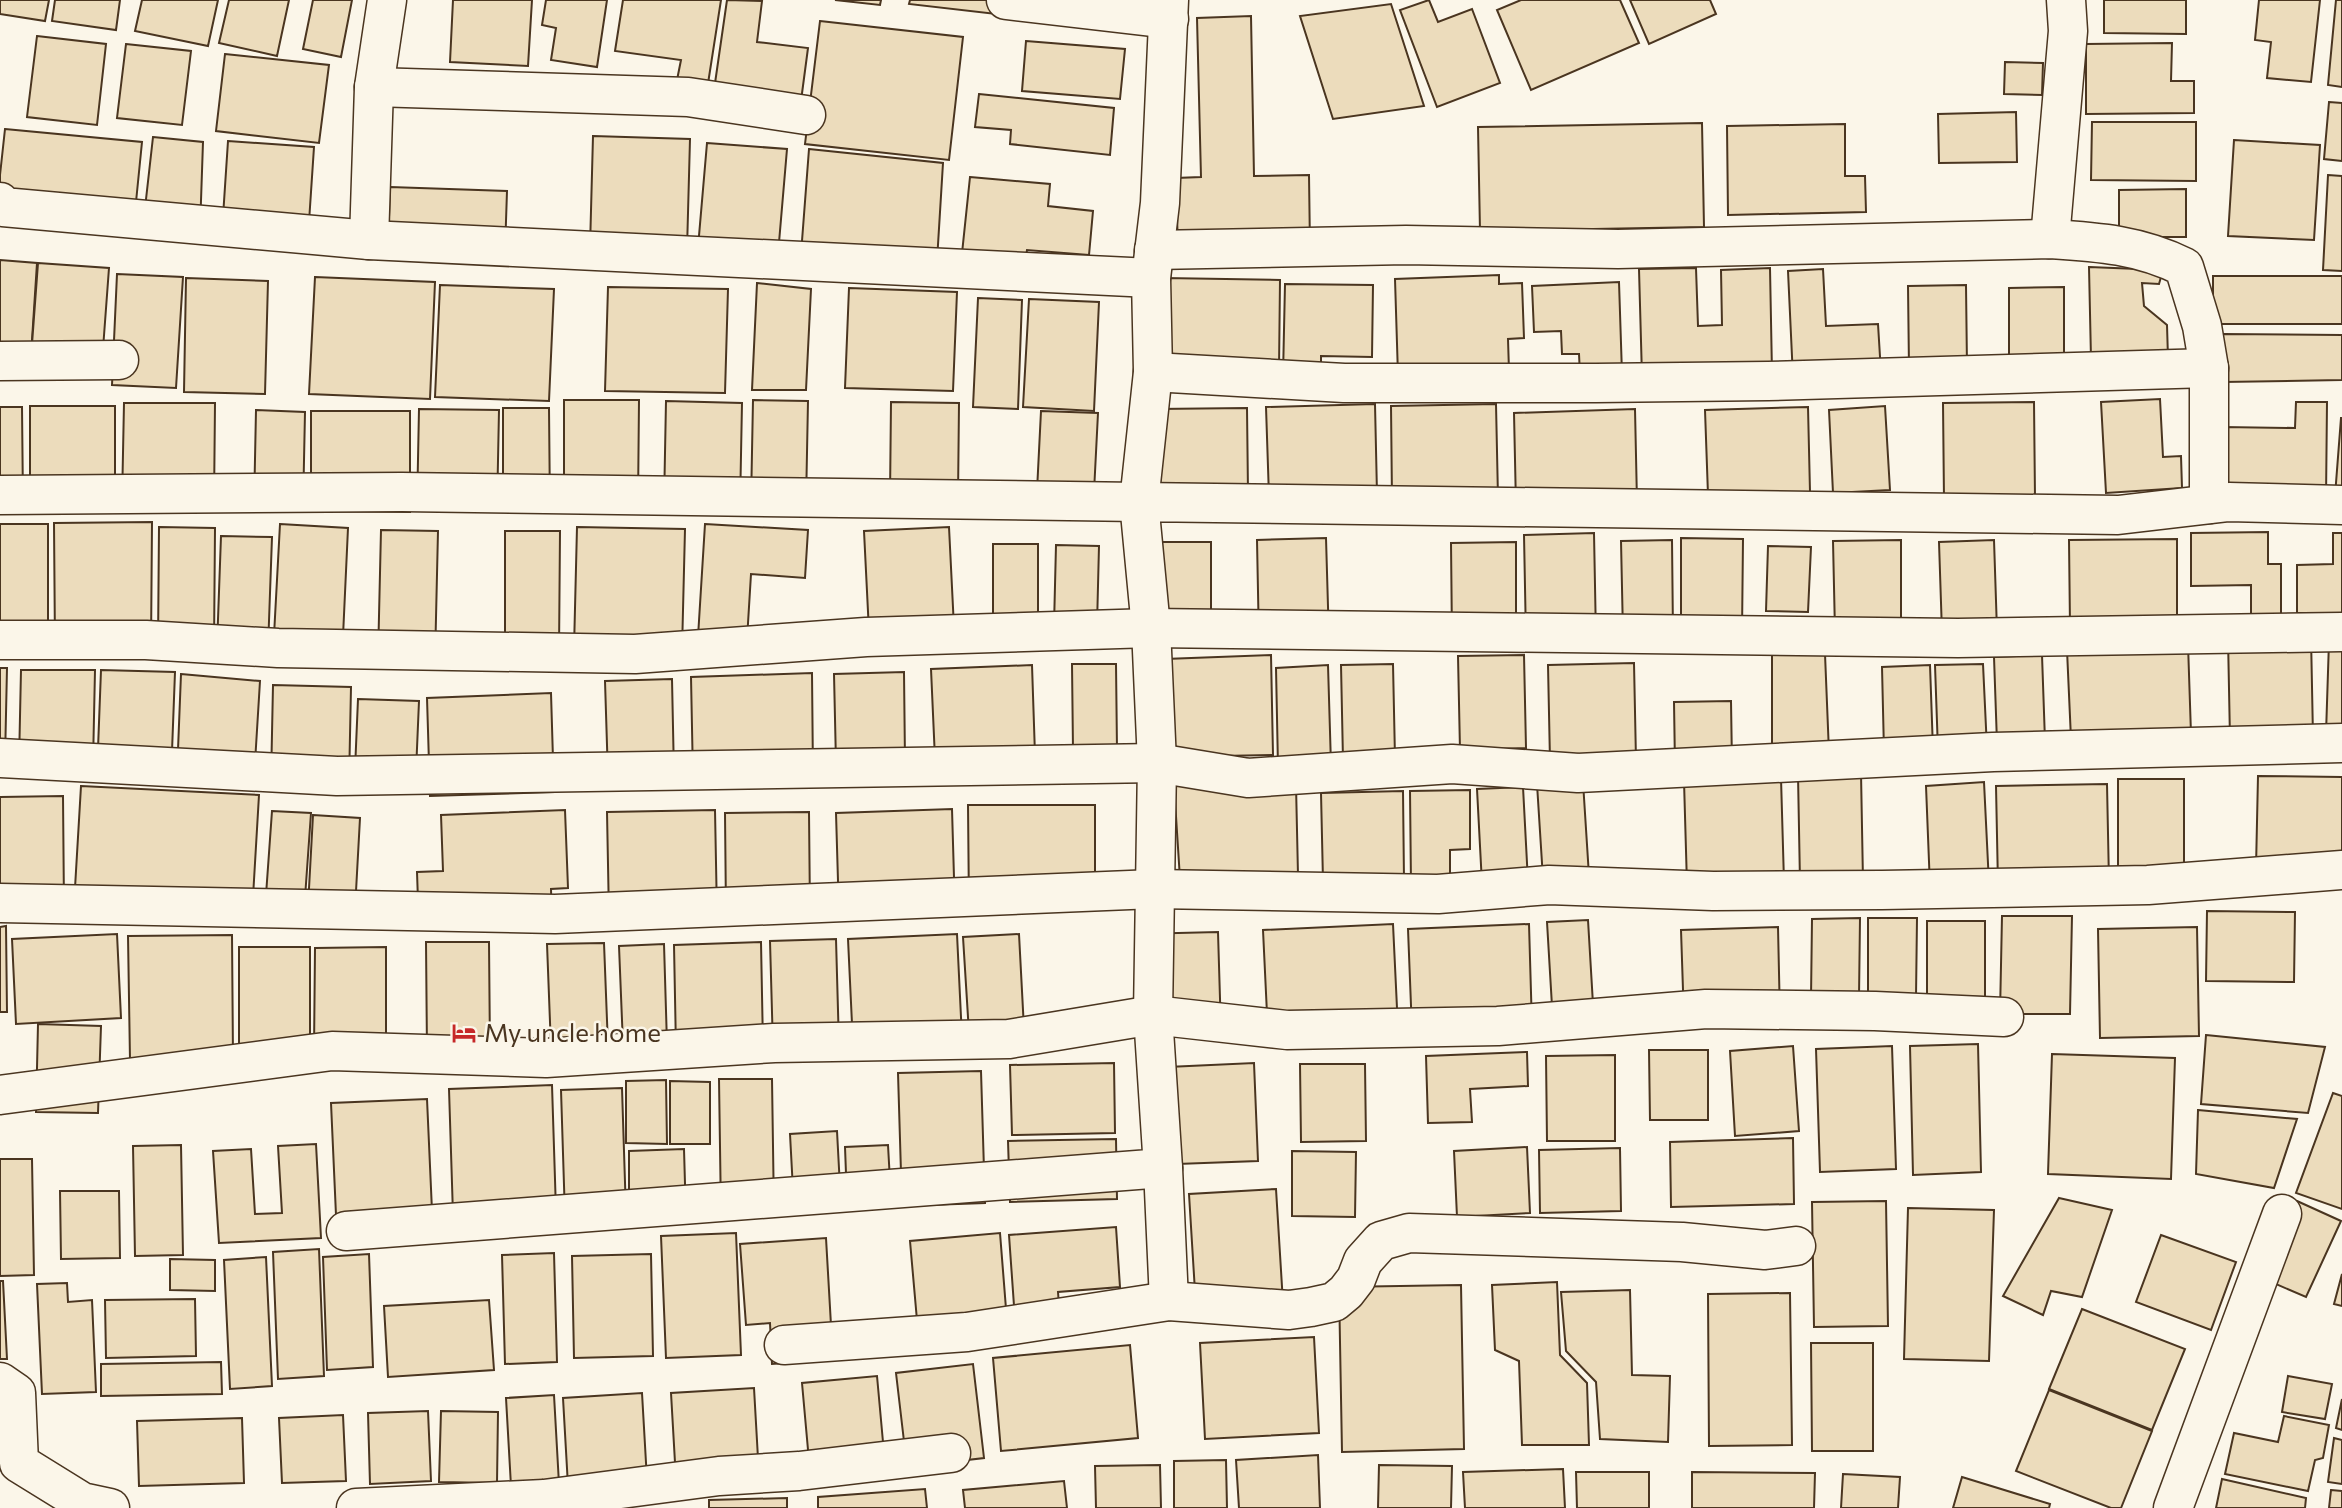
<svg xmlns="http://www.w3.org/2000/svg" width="2342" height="1508" font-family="Commissioner,sans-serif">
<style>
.building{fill:#ecdcbc;stroke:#4a3520;stroke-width:2}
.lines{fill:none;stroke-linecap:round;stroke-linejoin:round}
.minor-casing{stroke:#4a3520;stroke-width:41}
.minor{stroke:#fbf6e9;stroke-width:38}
.labels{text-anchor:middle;stroke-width:5;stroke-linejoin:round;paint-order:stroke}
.poi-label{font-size:26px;fill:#4a3520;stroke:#fbf6e9;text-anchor:start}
</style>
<rect width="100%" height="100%" fill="#fbf6e9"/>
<g class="building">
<polygon points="0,0 49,0 45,21 0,14"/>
<polygon points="55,0 120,0 116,30 52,21"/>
<polygon points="142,0 218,0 208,46 135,31"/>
<polygon points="229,0 289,0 277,56 219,43"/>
<polygon points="313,0 352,0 341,57 303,49"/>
<polygon points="453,0 532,0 528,66 450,62"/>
<polygon points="546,0 607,0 597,67 551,60 556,28 542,25"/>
<polygon points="623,0 721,0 707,90 676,85 681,60 615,51"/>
<polygon points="727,0 762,1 757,42 808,48 799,116 712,104"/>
<polygon points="835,0 881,0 880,5"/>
<polygon points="910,0 1033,0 1031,18 909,4"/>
<polygon points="1429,0 1438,22 1472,9 1500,83 1437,107 1400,10"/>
<polygon points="1521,0 1620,0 1639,43 1531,90 1497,10"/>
<polygon points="1630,0 1710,0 1716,14 1649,44"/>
<polygon points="2104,0 2186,0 2186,34 2104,33"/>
<polygon points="2259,0 2320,0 2311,82 2267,78 2271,42 2255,40"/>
<polygon points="2336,0 2342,0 2342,87 2328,85"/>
<polygon points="1391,4 1424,106 1333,119 1300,16"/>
<polygon points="1251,16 1254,176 1309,175 1310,248 1178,252 1176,178 1201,177 1197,18"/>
<polygon points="820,21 963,37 949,160 805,144"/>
<polygon points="37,36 106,44 97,125 27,117"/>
<polygon points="1026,41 1125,49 1120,99 1022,91"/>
<polygon points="2172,43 2171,81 2194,81 2194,113 2086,114 2086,44"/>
<polygon points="126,44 191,51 182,125 117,118"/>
<polygon points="225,54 329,65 319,143 216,131"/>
<polygon points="2005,62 2043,63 2042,95 2004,94"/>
<polygon points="979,94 1114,108 1110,155 1010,144 1011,130 975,127"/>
<polygon points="2329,102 2342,103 2342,161 2324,159"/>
<polygon points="2016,112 2017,162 1939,163 1938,114"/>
<polygon points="2092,122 2196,122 2196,181 2091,180"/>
<polygon points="1702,123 1704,227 1480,231 1478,127"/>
<polygon points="1845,124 1845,176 1865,176 1866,212 1728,215 1727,126"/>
<polygon points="5,129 142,142 133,232 0,220 0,175"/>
<polygon points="593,136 690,139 687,250 590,248"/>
<polygon points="153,137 203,142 200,230 143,226"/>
<polygon points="2234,140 2320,145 2314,240 2228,236"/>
<polygon points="228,141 314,147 308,237 222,232"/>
<polygon points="707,143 787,149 777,266 697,259"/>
<polygon points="809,149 943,163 937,261 801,254"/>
<polygon points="2328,175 2342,176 2342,271 2323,270"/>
<polygon points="970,177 1050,184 1048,206 1093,211 1089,255 1027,250 1024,269 961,263"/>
<polygon points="390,187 507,191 505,251 388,247"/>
<polygon points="2186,189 2186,237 2119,237 2119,190"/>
<polygon points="0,260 37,263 30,371 0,368"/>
<polygon points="38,263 109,268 101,376 30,371"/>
<polygon points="2089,267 2163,270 2159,284 2142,283 2144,306 2167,325 2168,358 2091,359"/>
<polygon points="1696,268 1698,326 1722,325 1721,270 1770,268 1772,373 1642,377 1639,269"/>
<polygon points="1823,269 1826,326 1878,324 1881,373 1793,378 1788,271"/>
<polygon points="117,274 183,277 176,388 112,385"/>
<polygon points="1499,275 1499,284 1522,283 1524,338 1508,339 1509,371 1398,376 1395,279"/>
<rect x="2213" y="276" width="129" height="48"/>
<polygon points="315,277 435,282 430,399 309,394"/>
<polygon points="186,278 268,281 265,394 184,392"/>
<polygon points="1164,278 1280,280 1279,370 1163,368"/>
<polygon points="1619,282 1622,374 1580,375 1579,354 1562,354 1561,331 1534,332 1532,286"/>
<polygon points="757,283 811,289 806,390 752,390"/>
<polygon points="1285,284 1373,285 1372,357 1321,356 1321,377 1283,376"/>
<polygon points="440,285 554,289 549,401 435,397"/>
<polygon points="1966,285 1967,367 1909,368 1908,286"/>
<polygon points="608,287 728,289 725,393 605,391"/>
<polygon points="2064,287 2064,364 2009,364 2009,288"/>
<polygon points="849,288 957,292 953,391 845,388"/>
<polygon points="978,298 1022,300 1018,409 973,407"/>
<polygon points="1029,299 1099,302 1094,411 1023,407"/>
<polygon points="2223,334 2342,335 2342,380 2223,382"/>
<polygon points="2160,399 2163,457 2181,456 2182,488 2106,493 2101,402"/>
<polygon points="564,400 639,400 638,504 564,505"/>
<polygon points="753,400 808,401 806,504 751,504"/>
<polygon points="666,401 742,403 740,507 664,505"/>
<polygon points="891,402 959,403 958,498 890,497"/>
<polygon points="2034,402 2035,498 1944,500 1943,403"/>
<polygon points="2296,402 2327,402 2326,499 2222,498 2223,427 2295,428"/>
<polygon points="124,403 215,403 214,504 122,503"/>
<polygon points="1375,404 1377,494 1269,497 1266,407"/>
<polygon points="1496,404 1498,498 1392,500 1391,406"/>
<polygon points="30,406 115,406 115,501 30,502"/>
<polygon points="1885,406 1890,490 1833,493 1829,410"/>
<polygon points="0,407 22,407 23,503 0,503"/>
<polygon points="1808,407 1810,492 1708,495 1705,410"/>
<polygon points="503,408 549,408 550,511 503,512"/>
<polygon points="1247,408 1248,493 1158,494 1156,409"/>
<polygon points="419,409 499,410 497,511 417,510"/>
<polygon points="1635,409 1637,502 1516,506 1514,413"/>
<polygon points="256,410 305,412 303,509 254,508"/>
<polygon points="311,411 410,411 410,512 311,511"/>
<polygon points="1041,411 1098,413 1094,492 1037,491"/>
<polygon points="2341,418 2342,418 2342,497 2335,496"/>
<polygon points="152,522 151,647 55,647 54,523"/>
<rect x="0" y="524" width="48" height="114"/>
<polygon points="280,524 348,528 342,658 273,654"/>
<polygon points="705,524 808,530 805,578 751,574 746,656 697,653"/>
<polygon points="159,527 215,528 214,646 158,646"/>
<polygon points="577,527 685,529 682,651 574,649"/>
<polygon points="949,527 955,648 870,652 864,531"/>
<polygon points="381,530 438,531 435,661 378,659"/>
<polygon points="505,531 560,531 559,653 505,653"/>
<polygon points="2268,532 2268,564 2281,564 2281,627 2251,628 2251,585 2191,586 2191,533"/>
<polygon points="1594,533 1596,638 1526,639 1524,535"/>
<polygon points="2333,533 2342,533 2342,613 2297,613 2297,565 2333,564"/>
<polygon points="221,536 272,537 268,649 217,647"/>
<polygon points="1326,538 1329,641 1259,643 1257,540"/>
<polygon points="1681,538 1743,539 1742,633 1681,633"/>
<polygon points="2177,539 2177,625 2070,626 2069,540"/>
<polygon points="1672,540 1673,634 1623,634 1621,541"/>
<polygon points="1901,540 1901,632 1835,632 1833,541"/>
<polygon points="1994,540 1997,631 1942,633 1939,542"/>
<rect x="1137" y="542" width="74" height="101"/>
<polygon points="1516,542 1516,638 1452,639 1451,543"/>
<rect x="993" y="544" width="45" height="93"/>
<polygon points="1056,545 1099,546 1097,626 1054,626"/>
<polygon points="1768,546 1811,547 1808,612 1766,611"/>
<polygon points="2311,636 2313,737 2230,739 2228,638"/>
<polygon points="2329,641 2342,641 2342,734 2326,734"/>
<polygon points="2188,644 2191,734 2071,739 2067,650"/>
<polygon points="1772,652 1825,654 1829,753 1772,751"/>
<polygon points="1271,655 1273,755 1167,757 1165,659"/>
<polygon points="1524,655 1526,748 1460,750 1458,656"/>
<polygon points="2042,655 2045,741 1997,743 1994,657"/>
<polygon points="1634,663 1636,760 1550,761 1548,665"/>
<polygon points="1072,664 1116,664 1117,750 1073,750"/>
<polygon points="1393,664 1395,758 1343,760 1341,665"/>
<polygon points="1983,664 1987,749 1938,751 1935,665"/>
<polygon points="1032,665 1035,755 935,759 931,669"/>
<polygon points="1328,665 1331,765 1278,767 1276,668"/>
<polygon points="1930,665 1933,750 1884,752 1882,667"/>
<polygon points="0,668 7,668 5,760 0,760"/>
<polygon points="21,670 95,670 93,764 19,763"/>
<polygon points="101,670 175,672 171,778 97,775"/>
<polygon points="904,672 905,761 836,763 834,674"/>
<polygon points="812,673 813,775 693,778 691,677"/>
<polygon points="181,674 260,681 254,779 177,775"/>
<polygon points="672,679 674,775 608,777 605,681"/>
<polygon points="273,685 351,687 349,784 271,782"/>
<polygon points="551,693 554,792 430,796 427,698"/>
<polygon points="358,699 419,701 416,772 355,770"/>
<polygon points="1731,701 1732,764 1675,766 1674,702"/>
<polygon points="1861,773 1863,881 1800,882 1798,775"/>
<polygon points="2258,776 2342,777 2342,868 2256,868"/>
<polygon points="1781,778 1784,882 1687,885 1684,781"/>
<rect x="2118" y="779" width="66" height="103"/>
<polygon points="1583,782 1589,876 1543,879 1537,784"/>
<polygon points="1984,782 1989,884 1930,887 1926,786"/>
<polygon points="2107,784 2109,882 1998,885 1996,786"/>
<polygon points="1174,785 1296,785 1298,875 1180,879"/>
<polygon points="81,786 259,795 252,914 74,905"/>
<polygon points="1523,787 1528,882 1482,884 1477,789"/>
<polygon points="1470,790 1470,849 1450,850 1450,885 1411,886 1410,791"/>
<polygon points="1403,791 1404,880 1323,881 1321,793"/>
<polygon points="63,796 64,907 0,908 0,797"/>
<polygon points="968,805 1095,805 1095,909 969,909"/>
<polygon points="952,809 955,912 839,915 836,813"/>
<polygon points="565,810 568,888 551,889 552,925 419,930 417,872 443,871 441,815"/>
<polygon points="715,810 717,915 609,917 607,812"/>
<polygon points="272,811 311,813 303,926 264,923"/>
<polygon points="809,812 810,912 726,913 725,813"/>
<polygon points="313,815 360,818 354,928 307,925"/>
<polygon points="2207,911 2295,912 2294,982 2206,981"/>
<polygon points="2002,916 2072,916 2070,1014 2000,1014"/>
<polygon points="1860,918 1859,998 1811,998 1812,919"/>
<polygon points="1868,918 1917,918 1916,997 1868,998"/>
<polygon points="1588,920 1594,1021 1553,1023 1547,922"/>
<polygon points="1927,921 1985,921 1985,997 1927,996"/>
<polygon points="1393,924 1398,1029 1268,1035 1263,930"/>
<polygon points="1529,924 1532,1027 1412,1031 1408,929"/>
<polygon points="6,926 7,1012 0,1012 0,927"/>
<polygon points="1778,927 1780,1018 1684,1020 1681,930"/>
<polygon points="2197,927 2199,1036 2100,1038 2098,929"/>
<polygon points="1218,932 1221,1032 1140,1033 1138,934"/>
<polygon points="117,934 121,1018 16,1024 12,939"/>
<polygon points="957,934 962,1038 853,1045 848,939"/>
<polygon points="1019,934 1024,1029 969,1033 963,937"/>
<polygon points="232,935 233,1058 130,1060 128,936"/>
<polygon points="836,939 839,1046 773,1048 770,941"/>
<polygon points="426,942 489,942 490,1051 427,1052"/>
<polygon points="761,942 763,1046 676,1049 674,945"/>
<polygon points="604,943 608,1046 551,1048 547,944"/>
<polygon points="664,944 667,1044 623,1045 619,946"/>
<polygon points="239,947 310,947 310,1050 239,1051"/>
<polygon points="386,947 386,1051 314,1051 315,948"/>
<polygon points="38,1024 101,1026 98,1113 36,1112"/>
<polygon points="2206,1035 2325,1047 2308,1113 2201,1104"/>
<polygon points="1978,1044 1981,1172 1913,1175 1910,1046"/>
<polygon points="1793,1046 1799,1131 1735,1136 1730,1051"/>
<polygon points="1892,1046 1896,1169 1820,1172 1816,1049"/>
<polygon points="1649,1050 1708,1050 1708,1120 1650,1120"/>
<polygon points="1527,1052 1528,1086 1470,1089 1472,1122 1428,1123 1426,1056"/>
<polygon points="2052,1054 2175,1058 2171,1179 2048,1174"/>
<polygon points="1615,1055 1615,1141 1547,1141 1546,1056"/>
<polygon points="1114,1063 1115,1133 1012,1135 1010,1065"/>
<polygon points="1254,1063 1258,1161 1150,1165 1146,1068"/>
<polygon points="1300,1064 1365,1064 1366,1141 1301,1142"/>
<polygon points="981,1071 985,1203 902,1206 898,1073"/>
<polygon points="719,1079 772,1079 774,1213 721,1214"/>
<polygon points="666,1080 667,1144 626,1143 626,1081"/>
<polygon points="670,1081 710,1082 710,1144 670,1144"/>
<polygon points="552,1085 556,1211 453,1215 449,1089"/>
<polygon points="622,1088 626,1214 565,1217 561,1090"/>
<polygon points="2333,1093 2342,1096 2342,1209 2296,1193"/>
<polygon points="427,1099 432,1211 336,1215 331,1103"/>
<polygon points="2198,1110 2297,1119 2274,1188 2196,1174"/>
<polygon points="837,1131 841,1206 794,1209 790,1134"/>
<polygon points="1793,1138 1794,1204 1671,1207 1670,1142"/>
<polygon points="1116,1139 1117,1199 1010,1202 1008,1141"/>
<polygon points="316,1144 321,1238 219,1243 213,1151 251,1149 255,1214 282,1213 278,1146"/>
<polygon points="181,1145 183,1255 135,1256 133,1146"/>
<polygon points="888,1145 891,1199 847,1200 845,1147"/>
<polygon points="1527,1147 1530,1213 1457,1217 1454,1151"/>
<polygon points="1620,1148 1621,1211 1540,1213 1539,1150"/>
<polygon points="684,1149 686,1219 629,1193 629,1151"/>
<polygon points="1292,1151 1356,1152 1355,1217 1292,1216"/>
<polygon points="0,1159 32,1159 34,1275 0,1276"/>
<polygon points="1276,1189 1283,1303 1196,1308 1189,1194"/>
<polygon points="60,1191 119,1191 120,1258 61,1259"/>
<polygon points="2059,1198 2112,1210 2082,1297 2051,1291 2043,1315 2003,1296"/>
<polygon points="1886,1201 1888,1326 1814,1327 1812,1202"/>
<polygon points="2297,1201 2341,1221 2306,1297 2262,1278"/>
<polygon points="1908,1208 1994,1210 1989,1361 1904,1359"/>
<polygon points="1116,1227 1120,1287 1058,1292 1061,1331 1016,1334 1009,1235"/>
<polygon points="736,1233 741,1355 666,1358 661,1236"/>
<polygon points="1000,1233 1008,1334 919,1343 910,1241"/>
<polygon points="2161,1235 2236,1262 2211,1330 2136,1302"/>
<polygon points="826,1238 833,1360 772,1364 770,1323 746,1325 740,1244"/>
<polygon points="319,1249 324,1376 278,1379 273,1252"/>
<polygon points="554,1253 557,1362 505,1364 502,1255"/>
<polygon points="369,1254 373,1367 327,1370 323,1257"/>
<polygon points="651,1254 653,1356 574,1358 572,1256"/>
<polygon points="266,1257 272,1386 230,1389 224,1260"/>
<polygon points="170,1259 215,1260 215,1291 170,1290"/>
<polygon points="2342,1274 2342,1306 2334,1304"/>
<polygon points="0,1281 3,1281 7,1359 0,1359"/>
<polygon points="1557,1282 1560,1355 1587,1383 1589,1445 1522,1445 1519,1361 1495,1350 1492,1285"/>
<polygon points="67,1283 68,1302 92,1300 96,1392 42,1394 37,1284"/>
<polygon points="1461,1285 1464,1449 1342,1452 1339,1287"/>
<polygon points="1630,1290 1632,1375 1670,1376 1668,1442 1600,1439 1596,1382 1566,1351 1561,1292"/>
<polygon points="1790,1293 1792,1445 1709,1446 1708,1294"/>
<polygon points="195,1299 196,1356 106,1358 105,1300"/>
<polygon points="489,1300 494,1370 388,1377 384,1306"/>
<polygon points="2082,1309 2185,1349 2152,1430 2049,1389"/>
<polygon points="1314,1337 1319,1433 1205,1439 1200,1343"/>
<polygon points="1811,1343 1873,1343 1873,1451 1812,1451"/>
<polygon points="1130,1345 1138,1438 1001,1451 993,1358"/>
<polygon points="221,1362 222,1394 101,1396 101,1364"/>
<polygon points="973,1364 984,1458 907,1467 896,1373"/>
<polygon points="877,1376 885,1464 810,1472 802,1383"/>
<polygon points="2288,1376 2332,1384 2325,1419 2282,1412"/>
<polygon points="754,1388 759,1476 676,1480 671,1393"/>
<polygon points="2049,1390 2152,1431 2121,1508 2111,1508 2016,1471"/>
<polygon points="642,1393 647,1480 568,1486 563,1398"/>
<polygon points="554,1395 559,1484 511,1486 506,1398"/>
<polygon points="2342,1399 2342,1430 2336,1428"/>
<polygon points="428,1411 431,1481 370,1484 368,1413"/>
<polygon points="441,1411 498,1412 497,1483 439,1482"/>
<polygon points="343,1415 346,1481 282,1483 279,1418"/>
<polygon points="2284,1416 2329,1425 2323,1458 2315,1460 2308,1491 2225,1474 2234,1433 2278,1442"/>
<polygon points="242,1418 244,1483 139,1486 137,1421"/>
<polygon points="2334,1438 2342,1440 2342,1484 2328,1482"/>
<polygon points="1318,1455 1320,1508 1239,1508 1236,1460"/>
<polygon points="1226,1460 1227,1508 1174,1508 1174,1461"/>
<polygon points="1160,1465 1161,1508 1096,1508 1095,1466"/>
<polygon points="1379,1465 1452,1466 1451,1508 1378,1508"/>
<polygon points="1563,1469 1565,1508 1465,1508 1463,1472"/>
<polygon points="1576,1472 1649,1472 1649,1508 1577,1508"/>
<polygon points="1692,1472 1815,1473 1814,1508 1692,1508"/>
<polygon points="1843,1474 1900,1477 1898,1508 1841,1508"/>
<polygon points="1962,1477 2050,1504 2049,1508 1953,1508"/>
<polygon points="2222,1479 2306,1498 2305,1508 2216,1508"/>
<polygon points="1064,1481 1067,1508 965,1508 963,1490"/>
<polygon points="925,1489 927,1508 818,1508 818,1497"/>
<polygon points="2331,1490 2342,1491 2342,1508 2329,1508"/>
<polygon points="787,1498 787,1508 709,1508 709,1500"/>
</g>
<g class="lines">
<g class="minor-casing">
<g id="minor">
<polyline points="1006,0 1169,19"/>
<polyline points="374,87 688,97 806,115"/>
<polyline points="0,202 3,207 369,240 1151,278"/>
<polyline points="2050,239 2068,31 2066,0"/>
<polyline points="369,240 374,87 387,0"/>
<path d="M 1154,250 L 1406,245 L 1618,249 L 2050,239 C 2099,242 2140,245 2184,267 L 2202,326 L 2209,368 L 2209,504"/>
<polyline points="0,361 119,360"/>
<polyline points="1153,372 1344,383 1596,383 1768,381 2209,368"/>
<polyline points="0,495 402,492 1139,502 1153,372 1151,278 1160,203 1169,0"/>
<polyline points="0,640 146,640 278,648 635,654 866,637 1151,628 1958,638 2342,632"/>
<polyline points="0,758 337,776 1157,763 1248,778 1452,764 1578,773 1993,752 2342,743"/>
<polyline points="0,903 555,914 1154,889 1438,894 1549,885 1713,891 1882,890 2148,885 2342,870"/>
<polyline points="0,1095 332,1051 546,1058 774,1043 1009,1039 1153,1015 1287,1030 1498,1026 1706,1009 1875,1011 2004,1017"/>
<polyline points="1163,1168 1169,1301"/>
<polyline points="346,1231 1163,1168 1153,1015 1157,763 1151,628 1139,502 2118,515 2229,502 2342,505"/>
<polyline points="784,1345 967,1332 1169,1301 1289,1310 1311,1307 1334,1302 1346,1292 1356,1279 1363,1261 1381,1241 1409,1233 1682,1242 1765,1250 1796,1246"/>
<polyline points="0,1382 16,1393 19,1463 82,1502 110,1508"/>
<polyline points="356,1508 544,1499 719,1476 799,1471 951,1453"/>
<polyline points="2173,1508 2282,1214"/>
</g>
</g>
<use href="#minor" class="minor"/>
</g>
<defs>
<g id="hotel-bare" transform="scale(1.89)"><path d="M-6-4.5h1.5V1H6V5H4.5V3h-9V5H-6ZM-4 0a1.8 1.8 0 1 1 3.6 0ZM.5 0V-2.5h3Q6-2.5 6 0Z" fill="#c62828" stroke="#fbf6e9" stroke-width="2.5" paint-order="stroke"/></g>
</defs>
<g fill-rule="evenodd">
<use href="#hotel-bare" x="464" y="1033"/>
</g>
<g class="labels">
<g class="poi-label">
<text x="484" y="1042">My uncle home</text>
</g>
</g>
</svg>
